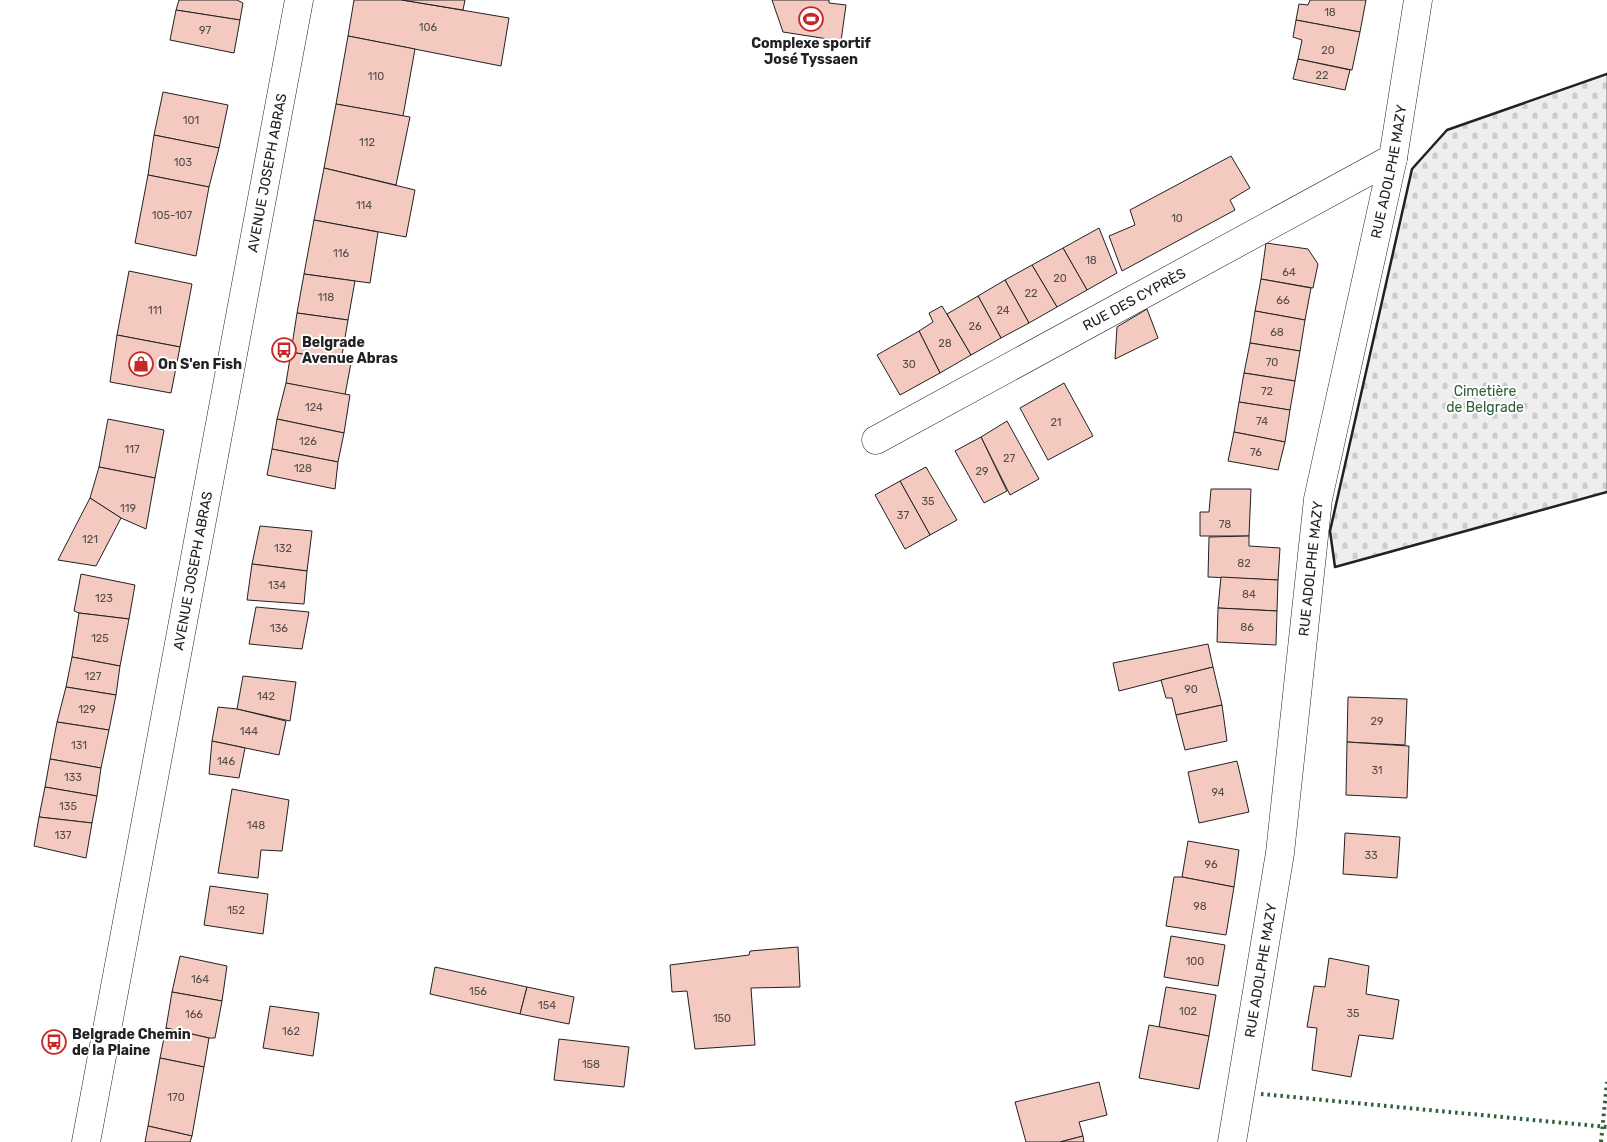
<svg xmlns="http://www.w3.org/2000/svg" width="1607" height="1142" font-family="Rubik,sans-serif">
<style>
.cemetery{fill:url(#cemetery-stones);stroke:#6f6f6f}
.building{fill:#f3c9c0;stroke:#222}
.lines{fill:none;stroke-linecap:round;stroke-linejoin:round}
.minor-casing{stroke:#222;stroke-width:29}
.primary-casing{stroke:#222;stroke-width:29}
.minor{stroke:#fff;stroke-width:28}
.primary{stroke:#fff;stroke-width:28}
.hedge{stroke:#2f5e38;stroke-width:4;stroke-dasharray:2.5 4;stroke-linecap:butt}
.wall{stroke:#222;stroke-width:2.5}
.labels{text-anchor:middle;stroke-width:4;stroke-linejoin:round;paint-order:stroke}
.number-label{font-size:11px;fill:#564c4a}
.poi-label{font-size:14px;font-weight:bold;fill:#222;stroke:#fff;text-anchor:start}
.street-label{font-size:14px;fill:#222;stroke:#fff}
.park-label{font-size:14px;fill:#2f5e38;stroke:#fff}
</style>
<defs>
<pattern id="cemetery-stones" width="16" height="16" patternUnits="userSpaceOnUse" patternTransform="scale(1.25)"><rect width="16" height="16" fill="#eee"/><path d="M2 7V4a2 2 0 0 1 4 0v3zM10 15v-3a2 2 0 0 1 4 0v3z" fill="#ccc"/></pattern>
</defs>
<rect width="100%" height="100%" fill="#fff"/>
<polygon class="cemetery" points="1607,74 1607,492 1335,567 1330,531 1412,169 1447,130"/>
<g class="building">
<polygon points="179,0 237,0 243,3 240,20 176,10"/>
<polygon points="354,0 402,0 509,18 501,66 348,36"/>
<polygon points="402,0 465,0 463,10"/>
<polygon points="772,0 829,0 829,3 846,5 841,41 783,32"/>
<polygon points="1310,0 1366,0 1360,32 1296,20 1299,4 1308,5"/>
<polygon points="176,10 240,20 234,53 170,40"/>
<polygon points="1296,20 1360,32 1352,70 1298,59 1302,40 1293,37"/>
<polygon points="348,36 415,49 403,116 336,104"/>
<polygon points="1298,59 1350,70 1345,90 1293,79"/>
<polygon points="163,92 228,105 219,148 154,135"/>
<polygon points="336,104 410,117 396,185 324,168"/>
<polygon points="154,135 219,148 209,187 148,175"/>
<polygon points="1231,156 1250,188 1230,200 1235,210 1122,271 1109,236 1135,225 1130,210"/>
<polygon points="324,168 415,190 406,237 314,220"/>
<polygon points="148,175 209,187 196,256 135,243"/>
<polygon points="314,220 378,232 370,283 304,274"/>
<polygon points="1099,228 1117,273 1087,290 1063,248"/>
<polygon points="1266,243 1308,249 1318,264 1313,288 1261,279"/>
<polygon points="1063,248 1087,290 1057,307 1032,265"/>
<polygon points="1032,265 1057,307 1029,323 1005,280"/>
<polygon points="129,271 192,284 180,347 117,335"/>
<polygon points="304,274 355,281 348,320 297,313"/>
<polygon points="1261,279 1311,288 1305,320 1255,311"/>
<polygon points="1005,280 1029,323 1001,338 978,296"/>
<polygon points="978,296 1001,338 971,355 947,314"/>
<polygon points="942,306 971,355 940,373 919,331 933,322 929,313"/>
<polygon points="1147,309 1158,338 1115,359 1117,327"/>
<polygon points="1255,311 1305,320 1300,351 1250,343"/>
<polygon points="297,313 348,320 341,361 291,352"/>
<polygon points="919,331 940,373 900,395 877,355"/>
<polygon points="117,335 180,347 171,393 110,382"/>
<polygon points="1250,343 1300,351 1295,381 1244,373"/>
<polygon points="291,352 351,363 345,395 286,383"/>
<polygon points="1244,373 1295,381 1290,410 1239,402"/>
<polygon points="286,383 350,395 344,433 277,419"/>
<polygon points="1064,383 1093,436 1048,460 1020,408"/>
<polygon points="1239,402 1290,410 1285,442 1234,432"/>
<polygon points="108,419 164,430 155,478 99,467"/>
<polygon points="277,419 344,433 338,462 272,449"/>
<polygon points="1007,421 1039,479 1010,495 981,437"/>
<polygon points="1234,432 1285,442 1278,470 1228,461"/>
<polygon points="981,437 1007,491 984,503 955,451"/>
<polygon points="272,449 338,462 335,489 267,475"/>
<polygon points="99,467 155,478 146,529 121,518 90,498"/>
<polygon points="926,467 957,520 930,535 900,481"/>
<polygon points="900,481 930,535 905,549 875,495"/>
<polygon points="1211,489 1251,489 1249,536 1200,536 1200,512 1209,512"/>
<polygon points="90,498 121,518 96,566 58,560"/>
<polygon points="260,526 312,531 307,571 252,564"/>
<polygon points="1249,536 1249,546 1280,548 1278,580 1208,577 1209,537"/>
<polygon points="252,564 307,571 304,604 247,600"/>
<polygon points="81,574 135,585 129,619 79,613 74,611"/>
<polygon points="1221,577 1278,580 1277,611 1218,608"/>
<polygon points="256,607 309,612 302,649 249,644"/>
<polygon points="1218,608 1277,611 1276,645 1217,642"/>
<polygon points="79,613 129,619 120,666 72,657"/>
<polygon points="1208,644 1213,667 1119,691 1113,663"/>
<polygon points="72,657 120,666 116,695 66,687"/>
<polygon points="1213,667 1222,705 1176,715 1172,698 1166,698 1161,680"/>
<polygon points="243,676 296,682 290,721 237,709"/>
<polygon points="66,687 116,695 109,730 57,722"/>
<polygon points="1348,697 1407,699 1405,745 1347,742"/>
<polygon points="1222,705 1227,741 1185,750 1176,715"/>
<polygon points="218,707 237,709 286,721 279,755 212,741"/>
<polygon points="57,722 109,730 101,768 50,759"/>
<polygon points="212,741 245,748 239,778 209,774"/>
<polygon points="1347,742 1409,746 1407,798 1346,795"/>
<polygon points="50,759 101,768 97,796 45,787"/>
<polygon points="1237,761 1249,812 1199,823 1188,772"/>
<polygon points="45,787 97,796 92,823 39,817"/>
<polygon points="232,789 289,800 282,851 261,850 258,878 218,873"/>
<polygon points="39,817 92,823 86,858 34,846"/>
<polygon points="1345,833 1400,837 1397,878 1343,874"/>
<polygon points="1188,841 1239,850 1234,887 1182,877"/>
<polygon points="1174,877 1182,877 1234,887 1226,935 1166,926"/>
<polygon points="210,886 268,894 263,934 204,925"/>
<polygon points="1171,936 1225,945 1218,986 1164,977"/>
<polygon points="798,947 800,987 751,988 755,1045 695,1049 687,991 672,992 670,965 749,955 750,951"/>
<polygon points="180,956 227,966 222,1001 172,992"/>
<polygon points="1329,958 1369,966 1366,994 1399,1000 1393,1039 1359,1035 1351,1077 1312,1070 1317,1028 1307,1027 1314,986 1325,987"/>
<polygon points="435,967 527,987 520,1014 430,994"/>
<polygon points="527,987 574,997 569,1024 520,1014"/>
<polygon points="1166,987 1216,995 1209,1036 1159,1027"/>
<polygon points="172,992 222,1001 215,1038 209,1038 166,1028"/>
<polygon points="270,1006 319,1013 313,1056 263,1048"/>
<polygon points="1149,1025 1209,1036 1199,1089 1139,1078"/>
<polygon points="166,1028 209,1038 204,1067 160,1058"/>
<polygon points="559,1039 629,1047 624,1087 554,1080"/>
<polygon points="160,1058 204,1067 192,1136 148,1126"/>
<polygon points="1099,1082 1107,1115 1079,1122 1083,1136 1060,1142 1026,1142 1015,1102"/>
<polygon points="148,1126 192,1136 190,1142 145,1142"/>
<polygon points="1083,1136 1084,1142 1060,1142"/>
</g>
<g class="lines">
<g class="minor-casing">
<g id="minor">
<path id="s1" d="M 876,440 L 1393,158"/>
<path id="s2" d="M 1232,1142 L 1280,853 L 1318,499 L 1393,158 L 1418,0"/>
</g>
</g>
<g class="primary-casing">
<g id="primary">
<path id="s3" d="M 86,1142 L 299,0"/>
</g>
</g>
<use href="#minor" class="minor"/>
<use href="#primary" class="primary"/>
<g class="hedge">
<polyline points="1261,1094 1607,1127"/>
<polyline points="1601,1142 1607,1082"/>
</g>
<polyline class="wall" points="1607,74 1447,130 1412,169 1330,531 1335,567 1607,492"/>
</g>
<defs>
<g id="stadium-ring" transform="scale(1.25)"><circle r="9.5" fill="#fff" stroke="#c62828" stroke-width="1.5"/><path d="M0-5a6.5 5 0 1 0 0 10a6.5 5 0 1 0 0-10ZM-3.5-1.8h7v3.6h-7Z" fill="#c62828"/></g>
<g id="bus-ring" transform="scale(1.25)"><circle r="9.5" fill="#fff" stroke="#c62828" stroke-width="1.5"/><path d="M-5-6H5V4H4V6H2V4H-2V6H-4V4H-5ZM-3.5-4V0h7V-4ZM-3.5 1.2v1.5H-2V1.2ZM2 1.2v1.5H3.5V1.2Z" fill="#c62828"/></g>
<g id="shop-ring" transform="scale(1.25)"><circle r="9.5" fill="#fff" stroke="#c62828" stroke-width="1.5"/><path d="M-5-2.5h2.3a2.7 3.5 0 0 1 5.4 0H5L5.5 6h-11ZM-1.5-2.5h3a1.5 2.3 0 0 0-3 0Z" fill="#c62828"/></g>
</defs>
<g fill-rule="evenodd">
<use href="#stadium-ring" x="811" y="19"/>
<use href="#bus-ring" x="284" y="350"/>
<use href="#shop-ring" x="141" y="364"/>
<use href="#bus-ring" x="54" y="1042"/>
</g>
<g class="labels">
<g class="number-label">
<text x="1330" y="16">18</text>
<text x="428" y="31">106</text>
<text x="205" y="34">97</text>
<text x="1328" y="54">20</text>
<text x="1322" y="79">22</text>
<text x="376" y="80">110</text>
<text x="191" y="124">101</text>
<text x="367" y="146">112</text>
<text x="183" y="166">103</text>
<text x="364" y="209">114</text>
<text x="172" y="219">105-107</text>
<text x="1177" y="222">10</text>
<text x="341" y="257">116</text>
<text x="1091" y="264">18</text>
<text x="1289" y="276">64</text>
<text x="1060" y="282">20</text>
<text x="1031" y="297">22</text>
<text x="326" y="301">118</text>
<text x="1283" y="304">66</text>
<text x="155" y="314">111</text>
<text x="1003" y="314">24</text>
<text x="975" y="330">26</text>
<text x="1277" y="336">68</text>
<text x="945" y="347">28</text>
<text x="1272" y="366">70</text>
<text x="909" y="368">30</text>
<text x="1267" y="395">72</text>
<text x="314" y="411">124</text>
<text x="1262" y="425">74</text>
<text x="1056" y="426">21</text>
<text x="308" y="445">126</text>
<text x="132" y="453">117</text>
<text x="1256" y="456">76</text>
<text x="1009" y="462">27</text>
<text x="303" y="472">128</text>
<text x="982" y="475">29</text>
<text x="928" y="505">35</text>
<text x="128" y="512">119</text>
<text x="903" y="519">37</text>
<text x="1225" y="528">78</text>
<text x="90" y="543">121</text>
<text x="283" y="552">132</text>
<text x="1244" y="567">82</text>
<text x="277" y="589">134</text>
<text x="1249" y="598">84</text>
<text x="104" y="602">123</text>
<text x="1247" y="631">86</text>
<text x="279" y="632">136</text>
<text x="100" y="642">125</text>
<text x="93" y="680">127</text>
<text x="1191" y="693">90</text>
<text x="266" y="700">142</text>
<text x="87" y="713">129</text>
<text x="1377" y="725">29</text>
<text x="249" y="735">144</text>
<text x="79" y="749">131</text>
<text x="226" y="765">146</text>
<text x="1377" y="774">31</text>
<text x="73" y="781">133</text>
<text x="1218" y="796">94</text>
<text x="68" y="810">135</text>
<text x="256" y="829">148</text>
<text x="63" y="839">137</text>
<text x="1371" y="859">33</text>
<text x="1211" y="868">96</text>
<text x="1200" y="910">98</text>
<text x="236" y="914">152</text>
<text x="1195" y="965">100</text>
<text x="200" y="983">164</text>
<text x="478" y="995">156</text>
<text x="547" y="1009">154</text>
<text x="1188" y="1015">102</text>
<text x="1353" y="1017">35</text>
<text x="194" y="1018">166</text>
<text x="722" y="1022">150</text>
<text x="291" y="1035">162</text>
<text x="591" y="1068">158</text>
<text x="176" y="1101">170</text>
</g>
<g class="poi-label">
<text x="811" y="48" text-anchor="middle">Complexe sportif<tspan x="811" dy="16">José Tyssaen</tspan></text>
<text x="302" y="347">Belgrade<tspan x="302" dy="16">Avenue Abras</tspan></text>
<text x="158" y="369">On S'en Fish</text>
<text x="72" y="1039">Belgrade Chemin<tspan x="72" dy="16">de la Plaine</tspan></text>
</g>
<g class="street-label">
<text dy="5" stroke="none"><textPath href="#s2" startOffset="984">RUE ADOLPHE MAZY</textPath></text>
<text dy="5" stroke="none"><textPath href="#s3" startOffset="986">AVENUE JOSEPH ABRAS</textPath></text>
<text dy="5" stroke="none"><textPath href="#s1" startOffset="294">RUE DES CYPRÈS</textPath></text>
<text dy="5" stroke="none"><textPath href="#s2" startOffset="579">RUE ADOLPHE MAZY</textPath></text>
<text dy="5" stroke="none"><textPath href="#s3" startOffset="581">AVENUE JOSEPH ABRAS</textPath></text>
<text dy="5" stroke="none"><textPath href="#s2" startOffset="174">RUE ADOLPHE MAZY</textPath></text>
</g>
<g class="park-label">
<text x="1485" y="396">Cimetière<tspan x="1485" dy="16">de Belgrade</tspan></text>
</g>
</g>
</svg>
